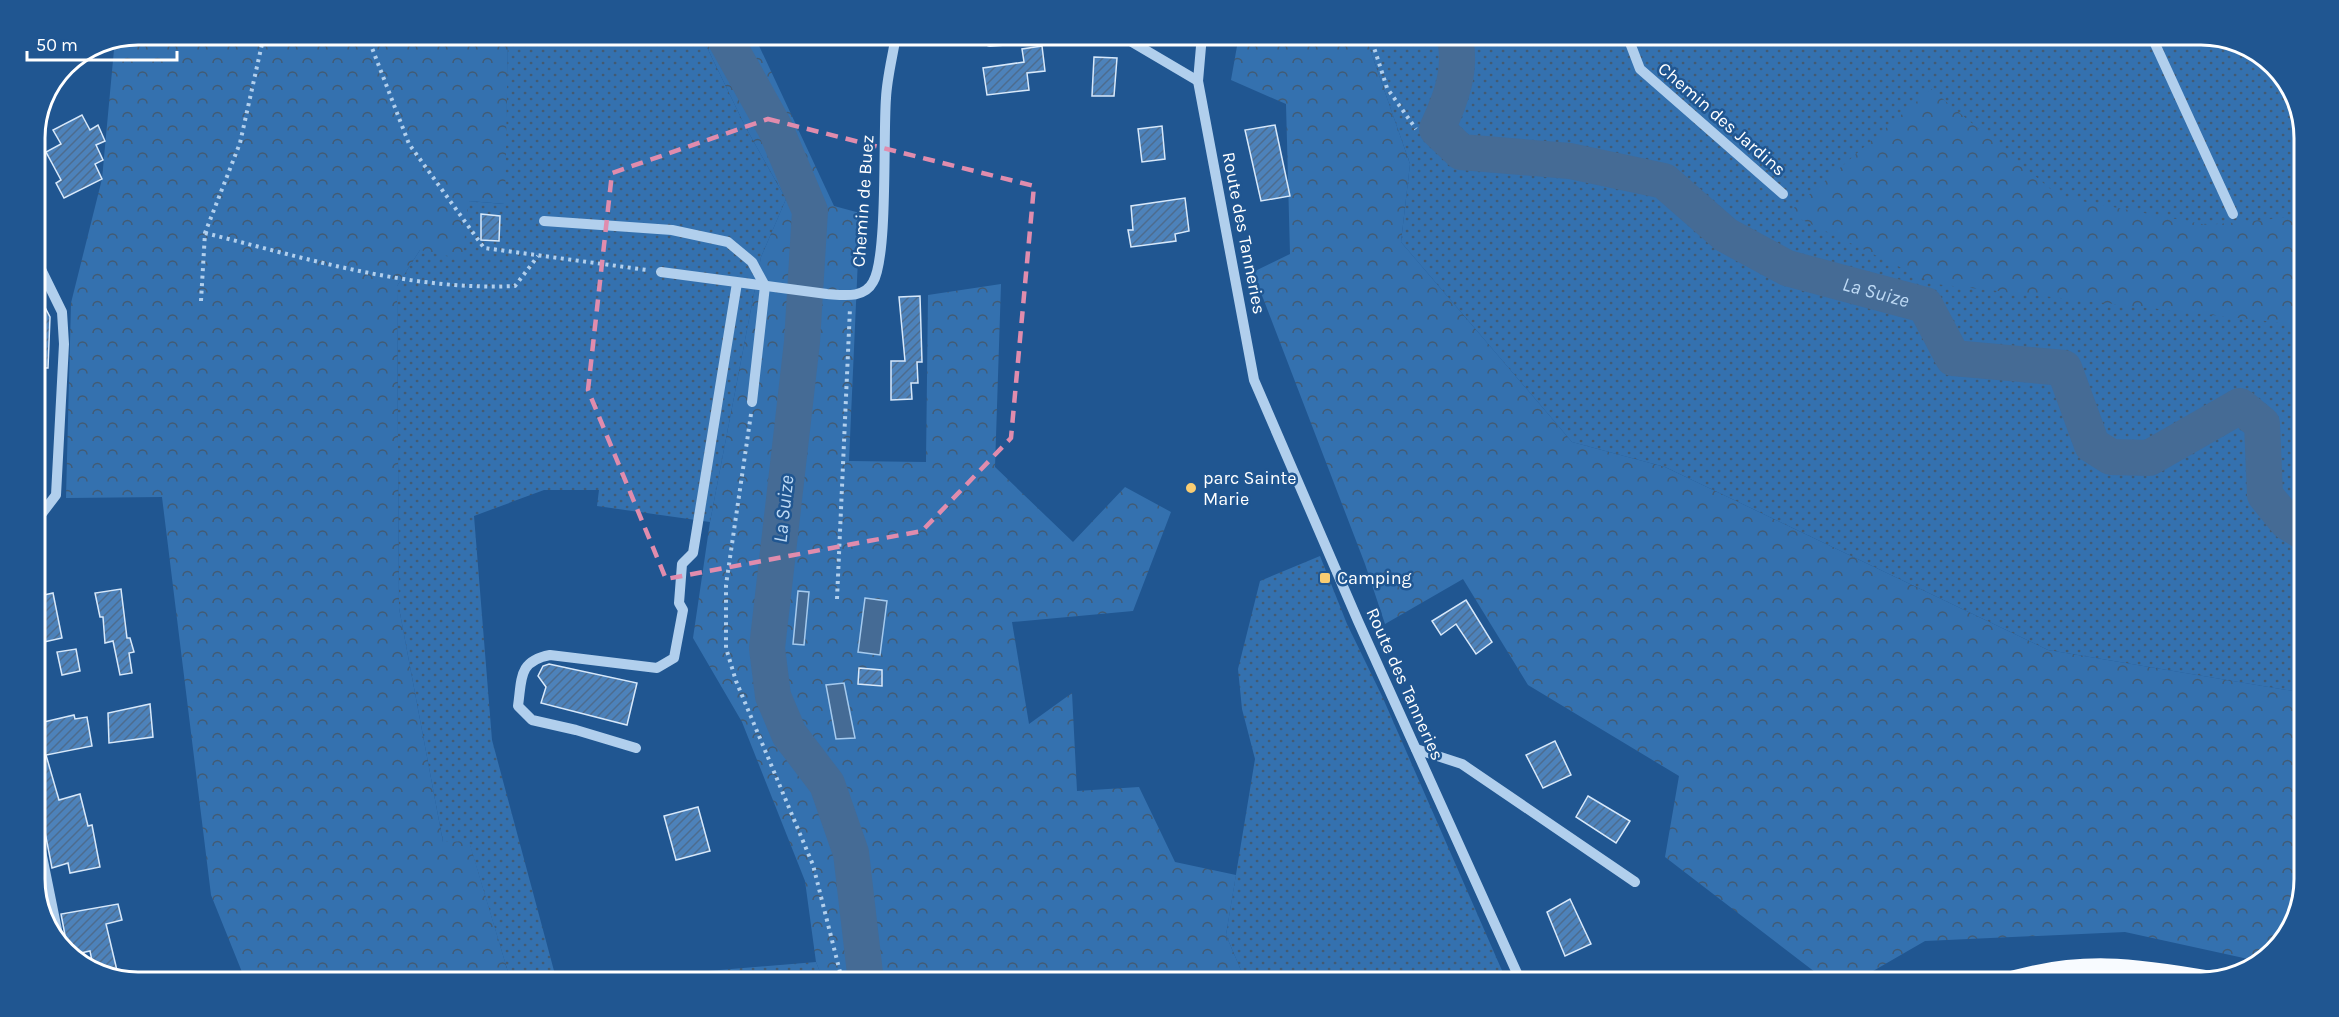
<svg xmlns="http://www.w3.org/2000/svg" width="2339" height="1017" font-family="Karla,sans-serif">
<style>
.grass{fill:url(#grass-dots)}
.forest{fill:url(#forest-crowns)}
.water{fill:#456b95;stroke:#a5caee;stroke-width:1.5}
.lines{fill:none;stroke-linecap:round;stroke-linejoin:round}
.river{stroke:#456b95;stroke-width:36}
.building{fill:url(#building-hatch);stroke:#d7e8fa;stroke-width:1.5}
.path{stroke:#b1cfed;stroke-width:4;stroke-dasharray:3 4.5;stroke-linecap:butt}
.minor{stroke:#b1cfed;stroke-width:10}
.major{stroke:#f8fbff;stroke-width:15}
.marked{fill:none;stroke:#e08cad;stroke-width:4.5;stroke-dasharray:12 8;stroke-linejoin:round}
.poi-dot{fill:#facd72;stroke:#205691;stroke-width:2}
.labels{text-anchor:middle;stroke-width:5;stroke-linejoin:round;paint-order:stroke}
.street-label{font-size:18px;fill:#fff;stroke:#205691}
.poi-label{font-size:18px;fill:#fff;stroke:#205691;text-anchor:start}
.water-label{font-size:20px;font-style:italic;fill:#bdd9f4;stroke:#205691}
.rim{fill:none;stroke:#fff;stroke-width:3}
</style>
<defs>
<pattern id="grass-dots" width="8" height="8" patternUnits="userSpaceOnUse" patternTransform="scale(1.5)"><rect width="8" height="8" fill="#3471af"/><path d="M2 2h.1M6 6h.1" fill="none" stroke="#425b74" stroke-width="1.8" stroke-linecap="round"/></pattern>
<pattern id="forest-crowns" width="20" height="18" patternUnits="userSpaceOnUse" patternTransform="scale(1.5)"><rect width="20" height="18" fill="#3471af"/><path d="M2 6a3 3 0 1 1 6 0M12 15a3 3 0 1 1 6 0" fill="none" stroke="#425b74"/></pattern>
<pattern id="building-hatch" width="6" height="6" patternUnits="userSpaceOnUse" patternTransform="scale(1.5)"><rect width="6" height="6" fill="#4d82ba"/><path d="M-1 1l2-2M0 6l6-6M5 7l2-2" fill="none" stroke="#4d6c8e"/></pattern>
</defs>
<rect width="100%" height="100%" fill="#205691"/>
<g class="grass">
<polygon points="508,35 701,35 746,128 786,199 761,257 710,522 597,506 599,490 544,490 474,516 492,740 557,982 511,982 469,842 443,842 399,608 397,286 420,250 468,201 504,204"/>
<polygon points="1365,35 2201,35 2240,42 2283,75 2304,131 2299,692 2048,650 1665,467 1572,442 1401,242 1410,164"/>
<polygon points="1320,556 1347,624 1382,696 1507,982 1246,982 1226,935 1255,759 1242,709 1238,669 1260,581"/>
<polygon points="816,962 824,982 578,982"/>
</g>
<g class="forest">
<polygon points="138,35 508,35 505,204 469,201 462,259 420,250 397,286 399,608 443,842 469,841 511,982 246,982 211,895 162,497 66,498 71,303 102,179 115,39"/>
<polygon points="701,35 754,35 834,206 860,213 849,461 926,462 928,295 1001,284 995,467 1073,542 1125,487 1171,512 1133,611 1012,622 1029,724 1072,693 1077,791 1139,787 1175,862 1236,875 1226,935 1246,982 824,982 816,962 805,881 742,722 693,638 710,522 761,257 786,199 746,128"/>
<polygon points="1239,35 1365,35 1410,164 1401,242 1572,442 1665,467 2048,650 2299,692 2297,918 2262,962 2125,932 1925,941 1854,982 1828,982 1665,857 1679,776 1528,685 1463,579 1385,624 1365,564 1253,272 1290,254 1286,104 1231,80"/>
<polygon points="1931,89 2060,197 2207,225 2303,216 2302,325 1935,284 1788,213"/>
</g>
<g class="water">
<polygon points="798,591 809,592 804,645 793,644"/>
<polygon points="865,598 887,601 880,655 858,652"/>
<polygon points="844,683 855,738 836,739 826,685"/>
</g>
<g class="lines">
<g class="river">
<polyline points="723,35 776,130 810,211 802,342 767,648 773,696 789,734 827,784 851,853 866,982"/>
<path id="s1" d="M 1454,35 C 1463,68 1451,99 1437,129 L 1461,152 L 1570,161 L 1664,181 L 1726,235 L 1787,268 L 1925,305 L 1953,358 L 2064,368 L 2092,445 L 2111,457 L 2149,458 L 2240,406 L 2262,424 L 2265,495 L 2287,522 L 2300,530"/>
</g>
</g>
<g class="building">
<polygon points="1042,46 1045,71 1027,73 1029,90 987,95 983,68 1024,62 1022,49"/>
<polygon points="1094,57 1117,58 1114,96 1092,96"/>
<polygon points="82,115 90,130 98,125 105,141 96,145 103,160 95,164 102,179 64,198 56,183 61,180 46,152 61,144 53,130"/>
<polygon points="1275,125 1290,196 1261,201 1245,130"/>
<polygon points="1162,126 1165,159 1142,162 1138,129"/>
<polygon points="1185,198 1189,231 1175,234 1176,241 1131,247 1128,230 1133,230 1131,206"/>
<polygon points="481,214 500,216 499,241 481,240"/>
<polygon points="35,288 50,317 48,368 35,368"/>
<polygon points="920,296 922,362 917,362 918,383 911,383 912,399 891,400 891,361 905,361 899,297"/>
<polygon points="121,589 127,638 130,638 134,652 129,653 132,673 120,675 113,641 105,643 103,617 100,617 95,593"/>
<polygon points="53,593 62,638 35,644 35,597"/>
<polygon points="1466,600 1492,642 1476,654 1456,624 1441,635 1432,621"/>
<polygon points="76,649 80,671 62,675 57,652"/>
<polygon points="549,664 637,683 627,725 541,703 546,687 538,676 543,666"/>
<polygon points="859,668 882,670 882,686 858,684"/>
<polygon points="150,704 153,737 109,743 108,713"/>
<polygon points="74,715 75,719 87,717 92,746 46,755 59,800 80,794 88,826 92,825 100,867 70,873 68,863 52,868 35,781 35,724"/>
<polygon points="1555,741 1571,775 1543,788 1526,755"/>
<polygon points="1588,796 1630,821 1616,843 1576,817"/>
<polygon points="698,807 710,851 676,860 664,816"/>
<polygon points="1570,899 1591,944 1565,956 1547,912"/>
<polygon points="118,904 122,920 106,924 119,979 94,971 90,951 72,955 68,951 61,914"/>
</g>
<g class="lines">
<g class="path">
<polyline points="367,35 409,144 484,248 647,270"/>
<polyline points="1370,35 1387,88 1416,129"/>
<path d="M 205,233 C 305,258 410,291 515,286 L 538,256"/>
<polyline points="201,301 205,233 240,143 264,35"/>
<polyline points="751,414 726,585 726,648 736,681 813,865 841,976"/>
<polyline points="837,599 850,308"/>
</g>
<g class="minor">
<polyline points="987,35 990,42 1053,37"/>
<polyline points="1120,35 1198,81"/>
<polyline points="1202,35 1198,81 1254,380 1358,621 1521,982"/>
<polyline points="1627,35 1640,69 1783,194"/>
<polyline points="2151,35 2233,214"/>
<polyline points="544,221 672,230 728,242 752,262 765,286 752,402"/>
<polyline points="35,257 62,312 64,344 56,495 40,516 35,516"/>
<path d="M 661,272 L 827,294 C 843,295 864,299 873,282 C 888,257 883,135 886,98 C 887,77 893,55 896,35"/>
<path d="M 636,748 L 576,730 L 532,720 L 518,706 C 522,679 518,661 550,655 L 657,668 L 674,658 L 683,610 L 679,603 L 682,564 L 693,553 L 737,283"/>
<polyline points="1416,749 1462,764 1635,882"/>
<polyline points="35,821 60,945"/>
</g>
<path class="major" d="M 2000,982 C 2077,957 2136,965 2214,979"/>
</g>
<path class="marked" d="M 768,119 L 1034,186 L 1011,438 L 922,531 L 666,579 L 588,390 L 612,173 Z"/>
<g class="poi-dot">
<circle cx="1191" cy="488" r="6"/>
<rect x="1319" y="572" width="12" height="12" rx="3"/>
</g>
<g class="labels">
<g class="street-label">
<text transform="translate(1722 119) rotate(41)" y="6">Chemin des Jardins</text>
<text transform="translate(863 201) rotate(-86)" y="6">Chemin de Buez</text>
<text transform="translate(1244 233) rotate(79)" y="6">Route des Tanneries</text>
<text transform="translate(1405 684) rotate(66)" y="6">Route des Tanneries</text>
</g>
<g class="poi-label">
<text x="1203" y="484">parc Sainte<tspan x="1203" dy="21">Marie</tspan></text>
<text x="1337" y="584">Camping</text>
</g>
<g class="water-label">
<text dy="7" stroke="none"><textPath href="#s1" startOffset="580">La Suize</textPath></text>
<text transform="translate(783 509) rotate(-84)" y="7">La Suize</text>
</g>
</g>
<path d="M0 0H2339V1017H0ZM138 45H2201A93 93 0 0 1 2294 138V879A93 93 0 0 1 2201 972H138A93 93 0 0 1 45 879V138A93 93 0 0 1 138 45Z" fill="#205691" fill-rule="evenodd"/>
<path class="rim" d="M138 45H2201A93 93 0 0 1 2294 138V879A93 93 0 0 1 2201 972H138A93 93 0 0 1 45 879V138A93 93 0 0 1 138 45Z"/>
<path d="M27 51v9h150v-9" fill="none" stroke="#ffffff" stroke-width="3"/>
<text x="36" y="51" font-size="18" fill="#ffffff" stroke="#205691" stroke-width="4.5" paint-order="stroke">50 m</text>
</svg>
